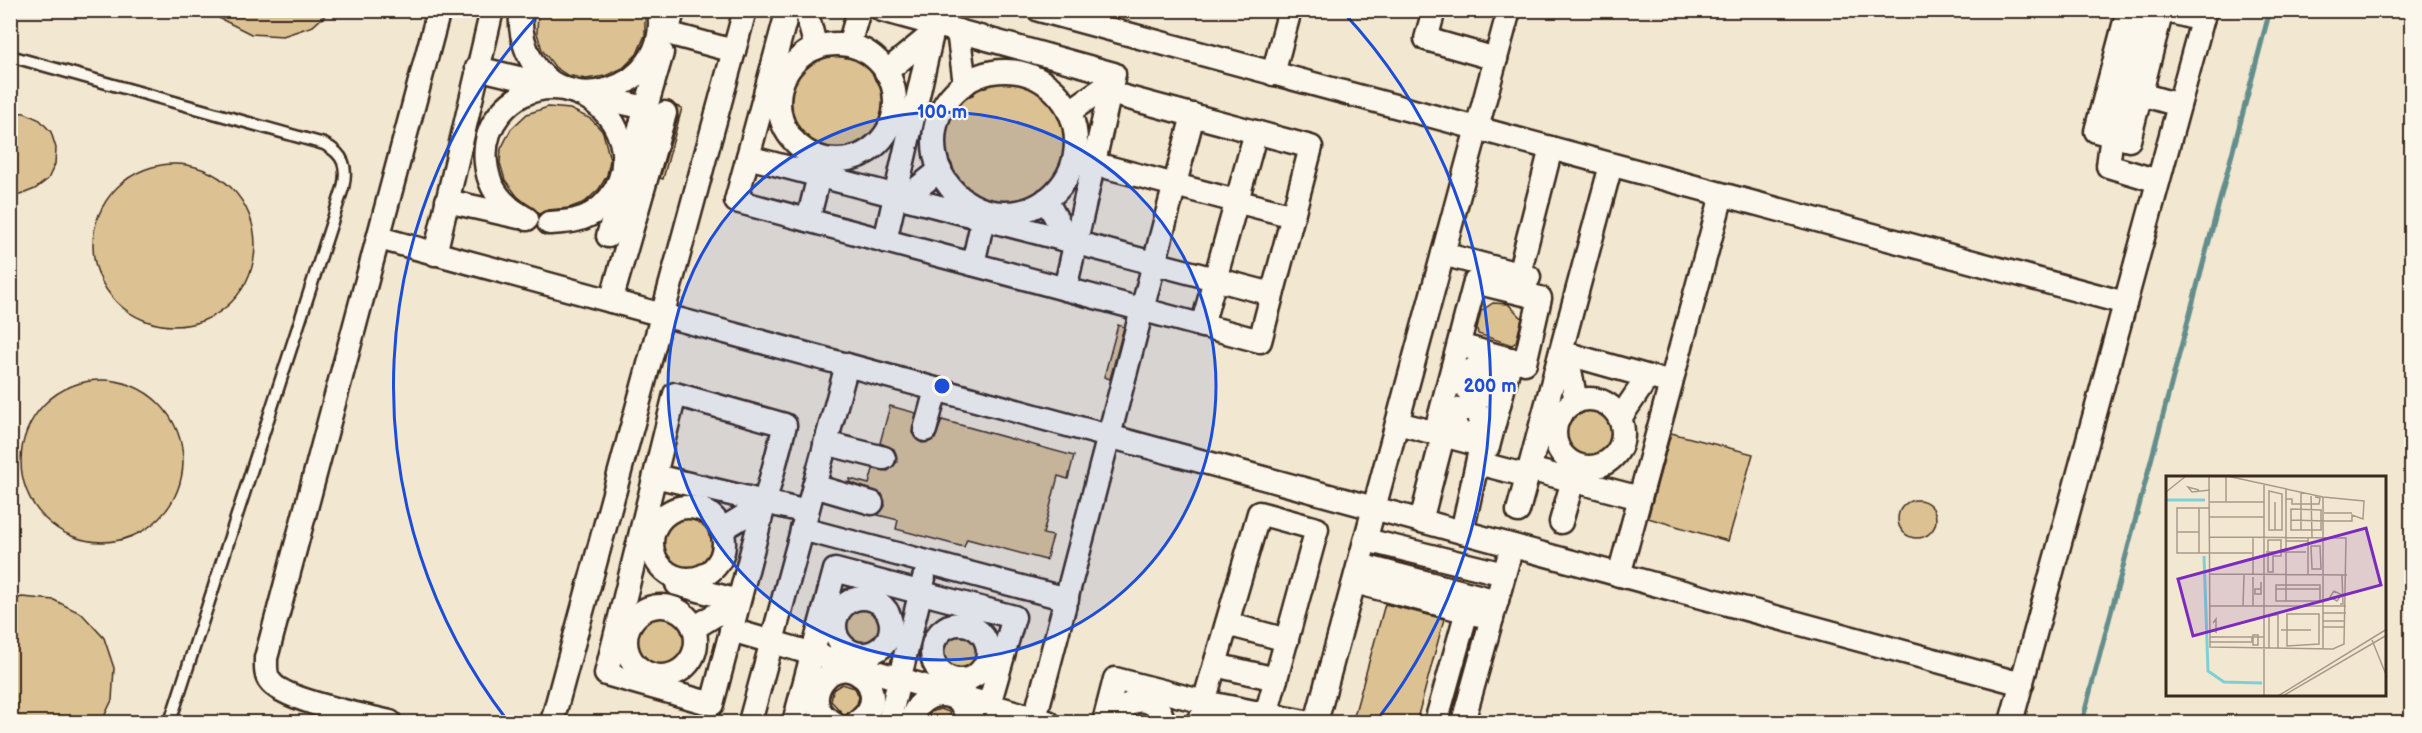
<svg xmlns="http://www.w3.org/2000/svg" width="2422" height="733" font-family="'Balsamiq Sans',sans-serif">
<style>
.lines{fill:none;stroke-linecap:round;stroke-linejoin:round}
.stream{stroke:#638e8c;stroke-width:5}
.building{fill:#dcc292;stroke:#3b2a1e;stroke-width:1.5}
.service-casing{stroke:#3b2a1e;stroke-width:15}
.minor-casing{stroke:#3b2a1e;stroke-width:27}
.service{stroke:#fbf7ec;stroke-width:10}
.minor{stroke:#fbf7ec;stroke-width:22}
.ring{fill:none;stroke:#1d4ed8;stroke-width:3}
.inset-river{fill:none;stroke:#7ed0d5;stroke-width:3}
.inset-road{fill:none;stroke:#a99b89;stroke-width:1.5}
.view{fill:#7b2cbf;fill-opacity:0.15;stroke:#7b2cbf;stroke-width:3}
.inset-edge{fill:none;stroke:#3b2a1e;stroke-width:3}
.centre{fill:#1d4ed8;stroke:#fbf7ec;stroke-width:3}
.ring-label{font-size:18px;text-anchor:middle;font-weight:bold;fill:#1d4ed8;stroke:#fbf7ec;stroke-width:4.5;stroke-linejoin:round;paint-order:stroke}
</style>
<rect width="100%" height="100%" fill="#f2e7d1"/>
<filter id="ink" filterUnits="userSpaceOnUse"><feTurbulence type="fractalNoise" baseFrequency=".0167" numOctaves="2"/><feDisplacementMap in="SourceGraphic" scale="12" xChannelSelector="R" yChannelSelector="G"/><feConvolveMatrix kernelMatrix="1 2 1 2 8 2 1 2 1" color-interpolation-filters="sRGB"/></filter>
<g filter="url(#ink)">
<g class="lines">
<polyline class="stream" points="2082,722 2270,10"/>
</g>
<g class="building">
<polygon points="203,10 331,10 313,26 283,36 251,34"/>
<polygon points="538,10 645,10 645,35 637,54 623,68 605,76 586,79 567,75 555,67 542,50 537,33"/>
<polygon points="836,49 845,58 859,54 870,60 875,65 873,74 875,80 888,85 891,104 888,121 880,136 866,148 849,155 836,156 826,147 812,151 797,139 787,123 783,105 785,86 794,70 806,58 820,61 829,50"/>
<polygon points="1007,75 1028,79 1046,89 1059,103 1056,114 1063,124 1070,125 1072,144 1067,157 1068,165 1052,188 1039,189 1034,194 1033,202 1020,207 997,208 975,201 956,187 950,178 953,167 950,161 941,157 939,145 942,122 952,101 958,95 966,97 973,95 978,82"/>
<polygon points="676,106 682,108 663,179 660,178 678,117"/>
<polygon points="548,107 570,109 591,119 603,132 610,160 607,175 599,189 585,202 569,208 548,210 539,214 517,196 505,180 500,163 501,149 511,129 527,114"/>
<polygon points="10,112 25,113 40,120 51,132 56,148 55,164 48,179 35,189 20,195 10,194"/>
<circle cx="174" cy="245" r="81"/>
<polygon points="1493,303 1508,304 1522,318 1516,342 1512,345 1478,334 1477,328 1481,311"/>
<polygon points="1118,325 1124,327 1110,379 1104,377"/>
<polygon points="1479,371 1488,376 1490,383 1485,392 1476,396 1469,387 1468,379 1472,373"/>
<circle cx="102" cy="461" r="81"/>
<polygon points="1590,400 1610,409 1608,423 1621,433 1614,452 1596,464 1590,464 1587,457 1580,453 1568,456 1559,445 1556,434 1563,413 1566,410 1579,415 1585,412"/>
<polygon points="890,406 916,413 912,433 922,443 935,439 942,420 1074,456 1068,479 1058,476 1049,511 1043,534 1053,536 1046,560 967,539 964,547 896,529 898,520 878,515 885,506 882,494 849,482 850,479 869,484 873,469 888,471 897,462 894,449 880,443"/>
<polygon points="1671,433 1753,454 1728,541 1648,518"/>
<circle cx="1917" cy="519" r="19"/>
<polygon points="689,511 699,513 711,522 708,530 709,536 721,545 714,564 696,575 672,572 658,556 656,545 662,524 669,517"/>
<polygon points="22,597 54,600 82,614 104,638 114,668 112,700 101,723 10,723 10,601"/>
<circle cx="864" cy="626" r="26"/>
<polygon points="1385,604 1444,619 1416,723 1380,723 1354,716"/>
<polygon points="665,609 684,619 681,628 682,635 694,641 687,661 680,668 660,674 641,667 630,651 629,641 635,622 644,614"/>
<circle cx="960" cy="651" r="26"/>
<polygon points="842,684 855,688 859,697 857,704 845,716 831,701 833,690"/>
<polygon points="941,709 949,712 953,723 925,723 931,712"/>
</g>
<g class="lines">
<g class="service-casing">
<path id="service" d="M 10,56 L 324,144 C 344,154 348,167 343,188 L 170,722"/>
</g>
<g class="minor-casing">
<g id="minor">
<path d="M 522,10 C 519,24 522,38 527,51 C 557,126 672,92 659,10"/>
<polyline points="790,10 787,13 736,201 1260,341 1311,147 1110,93"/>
<polyline points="806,10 816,48"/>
<polyline points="882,10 1114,74 1065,289"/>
<polyline points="1039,10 2125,303"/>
<polyline points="1434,10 1426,39 1496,59"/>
<polyline points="2128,10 2096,131 2129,140 2162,10"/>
<polyline points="2145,10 2112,135 2108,166 2158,181"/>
<polyline points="2164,10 2202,20"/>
<polyline points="673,11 667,33 734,51"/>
<polyline points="958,31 965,84"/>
<circle cx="837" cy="102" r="58"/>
<polyline points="849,45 859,10"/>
<polyline points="477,68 548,85"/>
<circle cx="1005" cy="142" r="71"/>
<polyline points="886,72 932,34"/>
<polyline points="1273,74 1290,10"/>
<polyline points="2126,90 2179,105"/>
<polyline points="592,96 646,108"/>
<polyline points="1069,112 1112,82"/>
<polyline points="748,157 1272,294"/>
<polyline points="1080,160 1293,216"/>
<polyline points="905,198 940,170"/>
<polyline points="1046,200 1068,240"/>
<polyline points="447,201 519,217"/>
<path d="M 527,219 C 521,215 513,211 508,206 C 482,184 478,142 499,115 C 515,95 537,85 563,89 C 624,100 647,177 593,213 C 579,222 564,222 549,223"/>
<polyline points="808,220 823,160"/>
<polyline points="608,236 662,53"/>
<polyline points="379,238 2022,684"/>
<polyline points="885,241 934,25"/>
<polyline points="435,254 492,10"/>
<polyline points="1443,254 1529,277 1527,281"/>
<polyline points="973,264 983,219"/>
<polyline points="1519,274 1551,148"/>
<polyline points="611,301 665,113"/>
<polyline points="1202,326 1256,132"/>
<polyline points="1561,352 1671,383"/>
<polyline points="1567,354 1576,402"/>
<circle cx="1479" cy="382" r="14"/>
<polygon points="675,394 785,425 712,704 606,674"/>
<circle cx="1589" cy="433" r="34"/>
<polyline points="1620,418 1641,387"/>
<polyline points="1398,423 1488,447 1511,359"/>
<polyline points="925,430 936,390"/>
<polyline points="1435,434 1475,282 1540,298 1525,363 1459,345"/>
<polyline points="825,443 884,458"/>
<polyline points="1478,463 1528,476"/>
<polyline points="1529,469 1640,498"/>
<polyline points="655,476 807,512"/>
<polyline points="814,486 872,503"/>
<circle cx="688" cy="543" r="36"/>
<polyline points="1518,511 1611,165"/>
<path d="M 1421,521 L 1443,436 L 1455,425 L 1455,416 L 1461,409 L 1474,409 L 1482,419 L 1477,431 C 1468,437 1460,435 1455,425"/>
<polyline points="1561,522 1577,466"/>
<polyline points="802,529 1067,599"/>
<polyline points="721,530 764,504"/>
<polyline points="1462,532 1481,445 1477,431"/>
<polyline points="1366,540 1504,574"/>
<polyline points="1359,565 1497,601"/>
<polyline points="1619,575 1722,195"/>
<polyline points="1355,582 1492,618"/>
<polyline points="677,584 738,601"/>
<circle cx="863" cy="626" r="28"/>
<circle cx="661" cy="641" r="35"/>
<circle cx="960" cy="652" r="28"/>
<polyline points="1227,624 1287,640"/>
<polyline points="694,628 738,601"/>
<polyline points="731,630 1048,722"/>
<polyline points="1215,665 1276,679"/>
<polyline points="1204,702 1305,722"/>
<path d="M 390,722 C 366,716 282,700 270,681 C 265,675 266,666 266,658 L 439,10"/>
<polyline points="552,722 745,10"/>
<polyline points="750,722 847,365"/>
<polyline points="794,722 835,570 1014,617 984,722"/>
<path d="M 833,722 C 796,705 830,651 861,676 C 868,680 871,688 872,696 C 873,708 866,716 857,722"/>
<polyline points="889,722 924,578"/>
<path d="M 911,722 C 918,686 966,686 967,722"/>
<polyline points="1034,722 1193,115"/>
<polyline points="1104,722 1115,679 1204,702 1259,513 1317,529 1264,722"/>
<path d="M 1121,722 C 1121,693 1161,694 1163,722"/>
<polyline points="1197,722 1209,710 1227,708"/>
<polyline points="1316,722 1509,10"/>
<polyline points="1436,722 1467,611"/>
<polyline points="1463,722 1512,546"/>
<polyline points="2011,722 2205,10"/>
</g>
</g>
<use href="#service" class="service"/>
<use href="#minor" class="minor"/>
</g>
</g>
<circle cx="942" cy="386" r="274" fill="#1d4ed8" fill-opacity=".12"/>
<g class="ring">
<circle cx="942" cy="386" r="274"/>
<path d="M507 720A548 548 0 0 1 541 12M1343 12A548 548 0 0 1 1377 720"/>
</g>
<g transform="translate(2166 476)">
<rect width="220" height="220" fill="#f2e7d1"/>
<path class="inset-river" d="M 0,24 L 39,24M 38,80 L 42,195 L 58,206 L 96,207"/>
<path class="inset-road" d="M 43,0 L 44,171 L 167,173 L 178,168 L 180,62 L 44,61M 61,0 L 157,21 L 198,25 L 197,43 L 186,39 L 186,45 L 158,45M 120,13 L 120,125M 33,14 L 22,11 L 26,16 L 44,14M 103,15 L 116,18 L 116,54 L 103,54 ZM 0,16 L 20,0M 135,16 L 135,54M 145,18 L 146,61M 157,21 L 157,173M 120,23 L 126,23 L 126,28 L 153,28 L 154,22 L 149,21M 44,26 L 98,26M 60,26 L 60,0M 109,26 L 109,54M 33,32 L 33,77 L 87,77M 125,33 L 155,34 L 155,54 L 125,54 ZM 158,37 L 186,37M 44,41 L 98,41M 125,44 L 158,45M 11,56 L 11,77 L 33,77M 33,56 L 11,56 L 11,32 L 44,32M 102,64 L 115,64 L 115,80 L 107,80 L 107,96 L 102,96 ZM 120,65 L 142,65M 145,70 L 154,70 L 155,93 L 146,93 ZM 100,76 L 140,76M 44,98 L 181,99M 87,99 L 87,61M 142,99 L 142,61M 87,101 L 87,130M 95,106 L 95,118 L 89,118 L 89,113 L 95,113M 110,109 L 154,109 L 154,125 L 110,125 ZM 110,113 L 154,113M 175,119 L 171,125 L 164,121 L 168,115 L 176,119M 174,128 L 177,128 L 176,99M 44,130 L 180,130M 77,130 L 78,99M 157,137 L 180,137M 121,138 L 153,138 L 153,168 L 121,170 ZM 157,145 L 179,145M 47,147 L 50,143 L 50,156 L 47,154M 157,151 L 179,151M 115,154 L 145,154M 87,159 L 92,159 L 92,169 L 87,169 ZM 44,161 L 98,161M 206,164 L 221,201M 44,166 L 86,166 L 86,161M 103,173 L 103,140 L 109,139 L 112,139 L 112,173M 98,220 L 98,9M 112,220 L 221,153M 117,220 L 221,159"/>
<path class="view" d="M 200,52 L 215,109 L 27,160 L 12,103 Z"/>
<rect width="220" height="220" class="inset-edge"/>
</g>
<circle cx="942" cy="386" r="9" class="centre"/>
<g class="ring-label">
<text x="942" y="118">100 m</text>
<text x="1490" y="392">200 m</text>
</g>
<rect width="2422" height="733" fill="none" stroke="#fbf7ec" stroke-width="36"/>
<rect x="18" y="18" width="2386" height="697" fill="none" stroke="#3b2a1e" stroke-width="2" filter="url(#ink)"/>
</svg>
